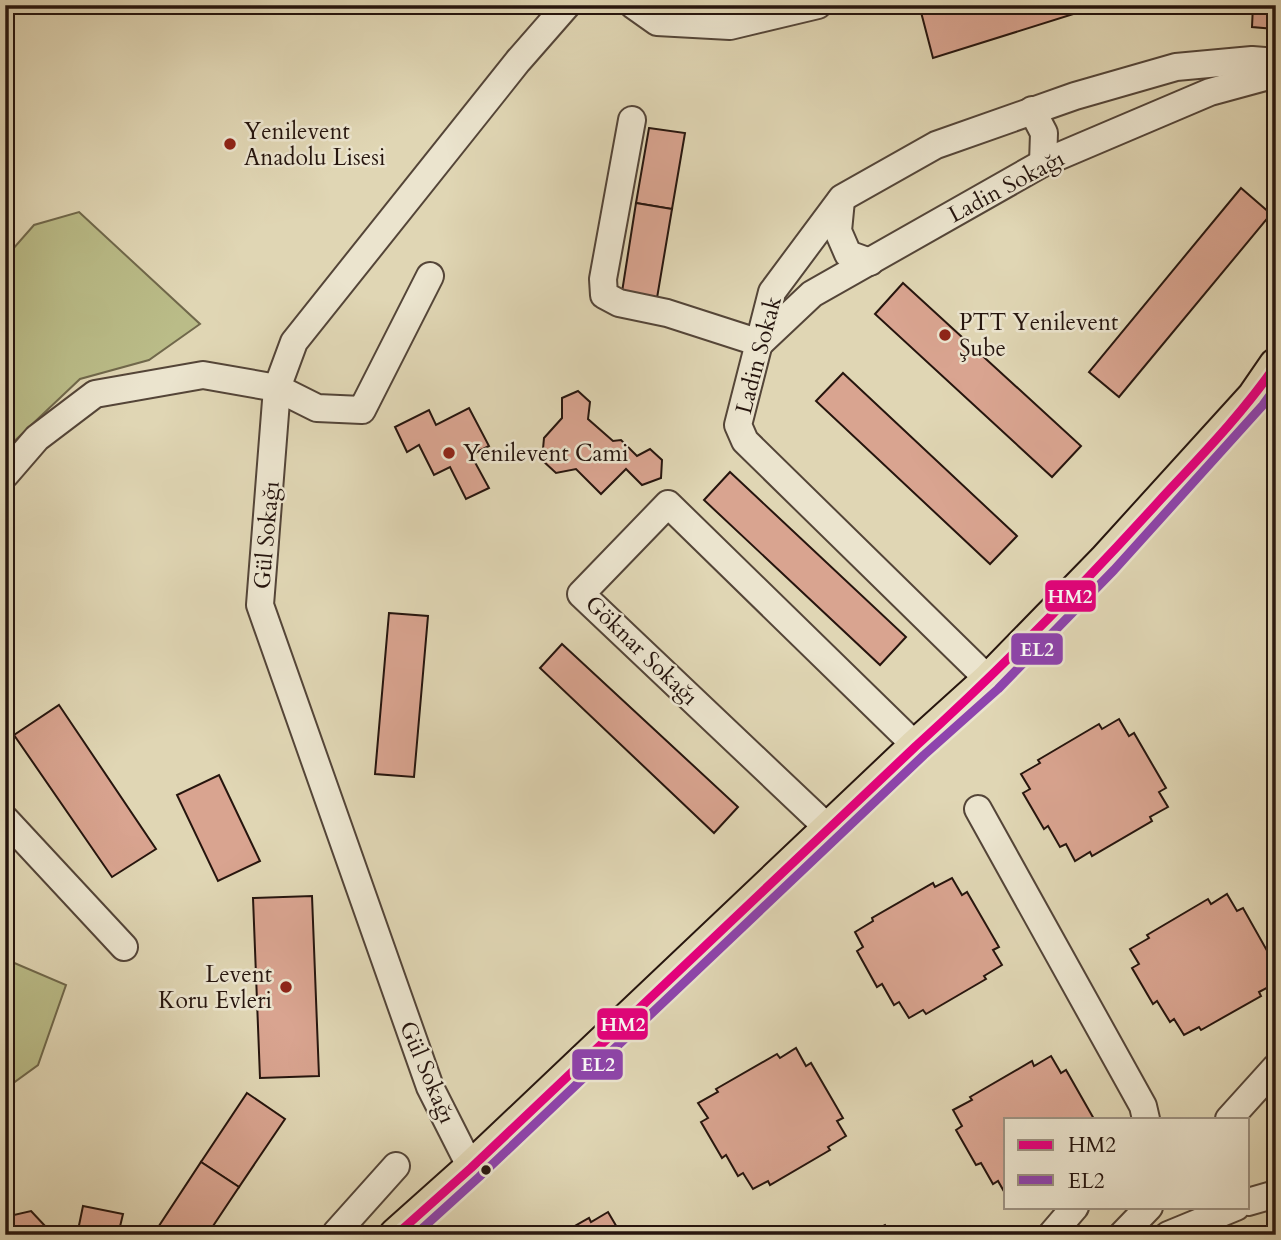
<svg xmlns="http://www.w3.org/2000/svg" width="1281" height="1240" font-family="Cardo,serif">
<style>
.green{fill:#babc88;stroke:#70684b;stroke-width:2}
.building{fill:#d9a490;stroke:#26150e;stroke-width:2}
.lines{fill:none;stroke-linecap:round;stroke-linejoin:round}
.minor-casing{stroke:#544538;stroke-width:30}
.major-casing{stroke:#26150e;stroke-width:37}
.minor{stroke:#ebe4ce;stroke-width:26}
.major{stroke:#e0d6b4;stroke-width:33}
.bus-1-casing{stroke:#ebe4ce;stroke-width:14}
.bus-2-casing{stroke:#ebe4ce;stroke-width:14}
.bus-1{stroke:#e5007d;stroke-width:9}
.bus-2{stroke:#8e44ad;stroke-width:9}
.poi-dot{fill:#8f2418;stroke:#ebe4ce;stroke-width:2.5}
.bus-dot{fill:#26150e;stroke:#ebe4ce;stroke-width:2.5}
.labels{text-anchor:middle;stroke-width:5;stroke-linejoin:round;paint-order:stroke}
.poi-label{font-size:23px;fill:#26150e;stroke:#ebe4ce;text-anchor:start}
.street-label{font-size:23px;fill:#26150e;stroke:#ebe4ce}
.line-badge{stroke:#ebe4ce;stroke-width:2.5}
.badge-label{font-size:19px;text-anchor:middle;font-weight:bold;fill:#fff}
</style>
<rect width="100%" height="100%" fill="#e0d6b4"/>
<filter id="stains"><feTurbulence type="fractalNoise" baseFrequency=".00286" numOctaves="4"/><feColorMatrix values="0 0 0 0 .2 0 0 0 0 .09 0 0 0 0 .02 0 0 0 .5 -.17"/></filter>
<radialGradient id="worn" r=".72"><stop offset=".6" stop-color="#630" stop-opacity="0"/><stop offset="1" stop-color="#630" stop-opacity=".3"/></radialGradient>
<g class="green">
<polygon points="79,212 200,324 149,360 80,379 5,450 5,258 34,225"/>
<polygon points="5,959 66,985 38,1065 5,1089"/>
</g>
<g class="building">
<polygon points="940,5 1102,5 933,58 921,12"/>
<polygon points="1253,5 1276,5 1276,29 1252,27"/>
<polygon points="649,128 685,133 672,209 636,203"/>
<polygon points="1241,188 1271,214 1119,397 1089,372"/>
<polygon points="636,203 672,209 657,298 622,292"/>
<polygon points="903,283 1081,446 1052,477 875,314"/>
<polygon points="843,373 1017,536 990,564 816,401"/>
<polygon points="578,391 590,402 588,419 613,441 621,440 637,456 650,449 662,460 661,478 642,485 626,469 601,494 576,469 556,473 542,460 544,438 562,418 562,398"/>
<polygon points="469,408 489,446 471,455 489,488 466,499 450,467 434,475 419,445 407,452 395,427 429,410 436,425"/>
<polygon points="730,472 906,637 880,665 704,500"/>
<polygon points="389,613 428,616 414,777 375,774"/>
<polygon points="562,644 738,807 714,833 540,668"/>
<polygon points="59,705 156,849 112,877 14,735"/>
<polygon points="1119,719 1129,736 1134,733 1166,788 1159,792 1168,807 1150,817 1152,821 1092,856 1090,852 1075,861 1066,844 1060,847 1048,826 1044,829 1023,793 1030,789 1021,774 1040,763 1038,760 1099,724 1102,729"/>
<polygon points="219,775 260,861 218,881 177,795"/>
<polygon points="952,878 962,895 967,892 999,947 993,950 1002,965 984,976 986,979 926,1014 923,1010 909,1018 899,1002 894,1005 882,984 877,987 857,951 863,947 855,932 873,921 872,918 933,883 935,887"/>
<polygon points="1227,894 1237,911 1243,908 1274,963 1268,967 1276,983 1259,992 1261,996 1201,1030 1199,1027 1184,1035 1174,1019 1170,1022 1157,1001 1153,1004 1132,968 1139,964 1130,949 1149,938 1147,935 1208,899 1211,904"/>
<polygon points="312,896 319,1076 260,1078 253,898"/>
<polygon points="796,1048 806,1066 811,1063 843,1118 837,1121 846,1136 828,1147 830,1150 770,1185 768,1181 753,1189 743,1173 738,1176 726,1155 722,1158 701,1122 708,1118 698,1103 718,1092 716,1089 777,1054 780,1058"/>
<polygon points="1051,1056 1061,1073 1066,1070 1094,1119 1006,1119 1006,1195 998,1181 993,1184 981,1163 976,1165 956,1130 962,1126 953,1110 972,1100 970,1097 1032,1061 1034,1066"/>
<polygon points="247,1093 285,1119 239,1187 201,1162"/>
<polygon points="201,1162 239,1187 207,1235 153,1235"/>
<polygon points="83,1206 123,1214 118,1235 77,1235"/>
<polygon points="31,1211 46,1227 42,1235 5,1235 5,1217"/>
<polygon points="608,1212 618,1229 623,1227 627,1235 559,1235 589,1218 591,1222"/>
<polygon points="885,1225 891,1235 858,1235 866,1230 868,1234"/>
</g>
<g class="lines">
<g class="minor-casing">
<g id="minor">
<polyline points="633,5 657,22 730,26 818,5"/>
<polyline points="1032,110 1044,133 1043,163"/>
<polyline points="632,120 603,279 604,295 619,303 667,313 760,343"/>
<polyline points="841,200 838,231 848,254 870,262"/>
<polyline points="760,343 812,294 1043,163 1210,92 1276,74"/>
<polyline points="5,475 37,438 95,394 203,375 277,388 317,408 362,410 430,276"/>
<polyline points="989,680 745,441 738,425 772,292 842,198 936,145 1075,96 1176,67 1252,60 1276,62"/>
<polyline points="978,809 1143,1106 1146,1119"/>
<polyline points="5,819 124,947"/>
<polyline points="829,829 581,594 668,504 916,746"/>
<polyline points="1229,1119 1276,1067"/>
<polyline points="471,1168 430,1087 260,605 277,388 294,342 518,61 567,5"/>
<polyline points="1248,1202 1276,1194"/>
<polyline points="337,1235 336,1233 396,1166"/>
<polyline points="1051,1235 1075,1207"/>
<polyline points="1122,1235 1149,1207"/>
<polyline points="1168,1235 1236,1207"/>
</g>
</g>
<g class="major-casing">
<polyline id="major" points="396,1235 471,1168 916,746 989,680 1105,561 1254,397 1276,365"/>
</g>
<use href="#minor" class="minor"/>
<use href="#major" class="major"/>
<g class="bus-1-casing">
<path id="bus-1" d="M 396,1235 L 471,1168 L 916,746 C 1002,668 1083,585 1161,499 C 1201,456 1242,414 1276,365"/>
</g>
<g class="bus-2-casing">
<polyline id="bus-2" points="415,1235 479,1177 924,755 998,689 1114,570 1263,405 1276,387"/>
</g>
<use href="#bus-1" class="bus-1"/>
<use href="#bus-2" class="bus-2"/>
</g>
<g class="poi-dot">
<circle cx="230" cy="144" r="7"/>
<circle cx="945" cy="335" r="7"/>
<circle cx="449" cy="453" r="7"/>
<circle cx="286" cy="987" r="7"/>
</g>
<circle class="bus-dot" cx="486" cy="1170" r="6"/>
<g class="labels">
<g class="poi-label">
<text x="244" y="139">Yenilevent<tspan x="244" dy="26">Anadolu Lisesi</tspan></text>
<text x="959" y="330">PTT Yenilevent<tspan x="959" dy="26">Şube</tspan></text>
<text x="463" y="461">Yenilevent Cami</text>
<text x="272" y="982" text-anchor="end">Levent<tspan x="272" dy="26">Koru Evleri</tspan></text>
</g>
<g class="street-label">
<text transform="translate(1006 186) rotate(-28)" y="8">Ladin Sokağı</text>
<text transform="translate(758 355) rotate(-75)" y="8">Ladin Sokak</text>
<text transform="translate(266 535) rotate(-85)" y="8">Gül Sokağı</text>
<text transform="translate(642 650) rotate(44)" y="8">Göknar Sokağı</text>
<text transform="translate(428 1072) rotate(67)" y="8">Gül Sokağı</text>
</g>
</g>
<g class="line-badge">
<rect x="1044" y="579" width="53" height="34" rx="7" fill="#e5007d"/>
<rect x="1010" y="632" width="54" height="34" rx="7" fill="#8e44ad"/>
<rect x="596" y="1007" width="53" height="34" rx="7" fill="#e5007d"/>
<rect x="571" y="1048" width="53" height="33" rx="7" fill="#8e44ad"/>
</g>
<g class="badge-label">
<text x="1070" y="603">HM2</text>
<text x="1037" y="656">EL2</text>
<text x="623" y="1031">HM2</text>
<text x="598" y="1071">EL2</text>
</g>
<rect width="1281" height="1240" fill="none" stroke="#e0d6b4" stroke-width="28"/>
<rect x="7" y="7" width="1267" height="1226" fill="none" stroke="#26150e" stroke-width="3.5"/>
<rect x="14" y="14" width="1253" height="1212" fill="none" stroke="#26150e" stroke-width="2"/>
<rect x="1004" y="1118" width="245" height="91" fill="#ebe4ce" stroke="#9c9181" stroke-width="2"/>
<rect x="1018" y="1140" width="35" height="10" fill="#e5007d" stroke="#9c9181" stroke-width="2"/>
<text x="1068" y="1152" font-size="21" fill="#26150e">HM2</text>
<rect x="1018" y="1175" width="35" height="10" fill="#8e44ad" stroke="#9c9181" stroke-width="2"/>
<text x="1068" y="1188" font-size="21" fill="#26150e">EL2</text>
<rect width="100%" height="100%" filter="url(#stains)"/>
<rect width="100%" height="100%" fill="url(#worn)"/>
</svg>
